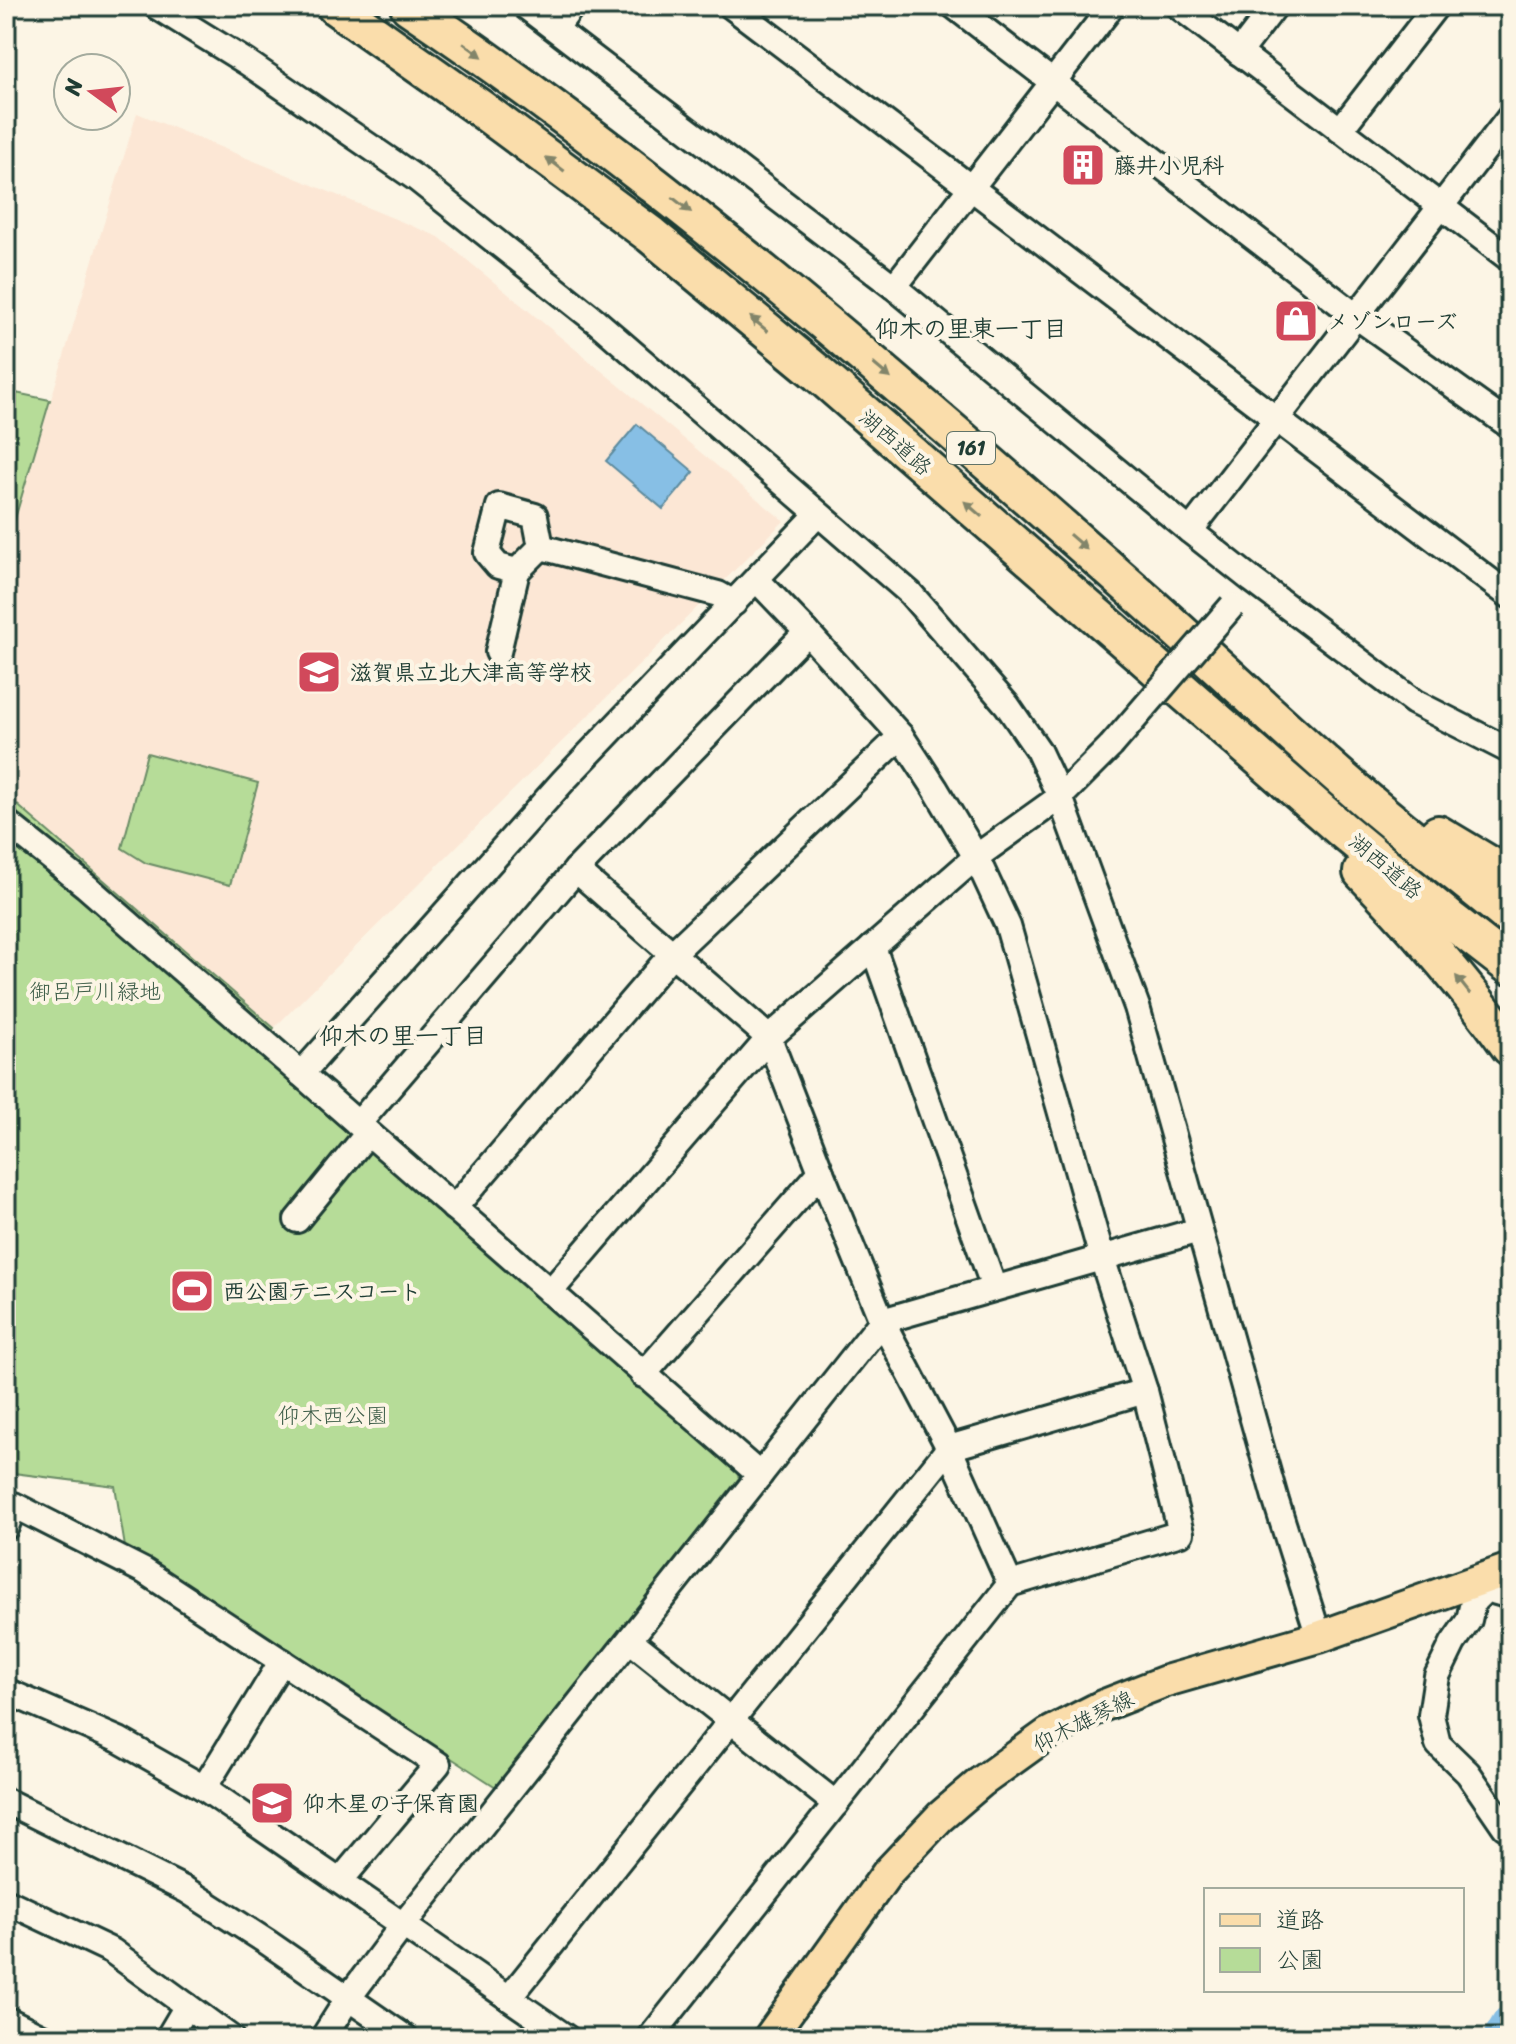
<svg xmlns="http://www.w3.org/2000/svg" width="1516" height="2044" font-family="Sriracha,'Klee One',sans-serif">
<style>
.built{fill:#fce7d5}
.green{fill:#b6dc98;stroke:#6a8c66;stroke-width:2}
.water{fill:#87bfe5;stroke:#5d8b9e;stroke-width:2}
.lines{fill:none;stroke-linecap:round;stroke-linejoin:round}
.river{stroke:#87bfe5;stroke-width:36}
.minor-casing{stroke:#1f3d34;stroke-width:30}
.major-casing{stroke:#1f3d34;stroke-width:36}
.highway-casing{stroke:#1f3d34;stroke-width:42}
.minor{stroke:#fcf5e5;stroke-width:24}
.major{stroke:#faddab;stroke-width:30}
.highway{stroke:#faddab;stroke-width:36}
.minor-bridge-casing{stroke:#1f3d34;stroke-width:30;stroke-linecap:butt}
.minor-bridge{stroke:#fcf5e5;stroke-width:24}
.oneway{fill:#82856a}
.labels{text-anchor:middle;stroke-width:8;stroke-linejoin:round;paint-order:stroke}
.shield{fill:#fcf5e5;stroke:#617469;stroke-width:2}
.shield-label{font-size:20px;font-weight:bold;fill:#1f3d34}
.poi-label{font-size:22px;font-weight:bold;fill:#1f3d34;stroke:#fcf5e5;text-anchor:start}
.street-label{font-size:22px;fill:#1f3d34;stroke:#fcf5e5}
.park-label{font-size:22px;fill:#3d5d48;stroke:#fcf5e5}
.neighbourhood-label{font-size:24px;font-weight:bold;fill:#1f3d34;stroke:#fcf5e5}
</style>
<rect width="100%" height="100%" fill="#fcf5e5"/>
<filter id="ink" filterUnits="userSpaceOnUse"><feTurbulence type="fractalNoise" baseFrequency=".0125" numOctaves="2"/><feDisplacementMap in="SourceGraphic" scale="16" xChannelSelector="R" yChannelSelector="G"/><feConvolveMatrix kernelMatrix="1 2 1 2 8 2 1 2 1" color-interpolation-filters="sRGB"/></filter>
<g filter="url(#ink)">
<polygon class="built" points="137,113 439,237 784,521 274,1028 6,795 6,549"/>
<g class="green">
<polygon points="6,391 50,400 6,549"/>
<polygon points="147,753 258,783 230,885 146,863 122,848"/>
<polygon points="6,795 274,1028 257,1054 736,1470 739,1478 496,1787 125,1547 115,1486 6,1472"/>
</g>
<polygon class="water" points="637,424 694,472 663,509 606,461"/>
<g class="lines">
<polyline class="river" points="1501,2038 1510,2023"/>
<g class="minor-casing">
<g id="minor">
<polyline points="156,6 248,63 417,179 596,321 910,593 1007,705 1038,750 1060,797 1137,1007 1276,1501 1319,1637"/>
<polyline points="525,6 894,287 1190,531 1252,580 1414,702 1510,751"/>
<polyline points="731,6 1510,596"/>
<polyline points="954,6 1356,316 1510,426"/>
<polyline points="1178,6 1510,259"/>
<polyline points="556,28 572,6"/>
<polyline points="1239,53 1275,6"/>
<polyline points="1340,130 1436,6"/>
<polyline points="894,287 1112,6"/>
<polygon points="499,506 535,516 541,547 517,571 498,566 487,553"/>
<polyline points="1190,531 1510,117"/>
<polyline points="541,547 718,594 734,603"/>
<polyline points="498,652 517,571"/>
<polyline points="6,822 86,886 760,1475"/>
<polyline points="576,870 769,1038 821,1172 882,1321 949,1448 1010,1584"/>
<polyline points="873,947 994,1288"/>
<polyline points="301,1074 564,780 818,514"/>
<polyline points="358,1124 576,870 807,632"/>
<polyline points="454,1208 671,955 901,736"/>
<polyline points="297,1220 368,1133"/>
<polyline points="550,1292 769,1038 976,857 1060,797 1111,746"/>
<polyline points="643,1375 821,1172"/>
<polyline points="6,1527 14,1505 144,1571 438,1764 340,1881"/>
<polyline points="1486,1589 1473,1602 1469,1620 1453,1643 1437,1676 1431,1715 1438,1744 1468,1773 1505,1827 1510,1830"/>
<polyline points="1486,1589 1510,1596"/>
<polyline points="631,1641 836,1804"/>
<polyline points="6,1691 119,1740 204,1788 567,2038"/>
<polyline points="204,1788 282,1661"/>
<polyline points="6,1801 186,1890 267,1942 406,2038"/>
<polyline points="6,1901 112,1951 231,2038"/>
<polyline points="509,1998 949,1448 1145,1391"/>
<polyline points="6,2019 44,2038"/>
<polyline points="168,2038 187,2006"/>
<polyline points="323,2038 349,1997 403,1925 882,1321 1199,1230"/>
<polyline points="650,2038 1010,1584 1181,1533 1145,1391 1102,1258 1008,926 976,857 935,788 901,736 807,632 757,580"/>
</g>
</g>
<g class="major-casing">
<polyline id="major" points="769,2038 888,1872 940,1817 981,1782 1049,1733 1102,1706 1166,1681 1319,1637 1510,1569"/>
</g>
<g class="highway-casing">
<g id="highway">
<polyline points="335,6 481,109 651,235 819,374 1341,829 1452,921 1510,966"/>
<path d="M 409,6 C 669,182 906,389 1141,597 C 1218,665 1292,737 1371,804 C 1416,842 1464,879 1510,917"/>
<polyline points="1438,834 1510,877"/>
<path d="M 1362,872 C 1415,927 1466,985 1510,1047"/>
</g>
</g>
<use href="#minor" class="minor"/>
<use href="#major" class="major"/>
<use href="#highway" class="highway"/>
<g class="minor-bridge-casing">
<polyline id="minor-bridge" points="1111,746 1232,606"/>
</g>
<use href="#minor-bridge" class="minor-bridge"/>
</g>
<defs><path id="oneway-solid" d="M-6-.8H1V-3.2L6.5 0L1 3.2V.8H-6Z" transform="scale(2)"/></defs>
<g class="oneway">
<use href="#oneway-solid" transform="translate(473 50) rotate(36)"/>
<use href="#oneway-solid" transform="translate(555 164) rotate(-143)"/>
<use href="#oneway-solid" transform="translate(682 205) rotate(38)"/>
<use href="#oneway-solid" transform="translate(759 324) rotate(-140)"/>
<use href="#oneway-solid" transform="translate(882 371) rotate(40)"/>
<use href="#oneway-solid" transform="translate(973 509) rotate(-139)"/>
<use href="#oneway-solid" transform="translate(1078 542) rotate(41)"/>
<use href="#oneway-solid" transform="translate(1463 985) rotate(-128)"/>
</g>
</g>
<defs>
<g id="building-square" transform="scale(2.3)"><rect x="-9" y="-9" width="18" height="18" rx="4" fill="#d1495b" stroke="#fcf5e5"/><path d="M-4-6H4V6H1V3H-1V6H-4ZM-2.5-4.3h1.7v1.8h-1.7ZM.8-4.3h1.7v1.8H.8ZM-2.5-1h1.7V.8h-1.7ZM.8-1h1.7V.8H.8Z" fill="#fff"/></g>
<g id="shop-square" transform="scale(2.3)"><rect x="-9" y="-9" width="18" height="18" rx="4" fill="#d1495b" stroke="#fcf5e5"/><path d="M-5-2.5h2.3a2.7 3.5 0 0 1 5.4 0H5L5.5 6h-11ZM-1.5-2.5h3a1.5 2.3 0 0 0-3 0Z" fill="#fff"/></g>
<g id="school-square" transform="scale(2.3)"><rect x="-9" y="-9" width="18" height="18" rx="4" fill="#d1495b" stroke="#fcf5e5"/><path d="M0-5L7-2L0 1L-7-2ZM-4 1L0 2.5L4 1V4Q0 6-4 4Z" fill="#fff"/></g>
<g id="stadium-square" transform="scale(2.3)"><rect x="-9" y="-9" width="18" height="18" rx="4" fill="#d1495b" stroke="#fcf5e5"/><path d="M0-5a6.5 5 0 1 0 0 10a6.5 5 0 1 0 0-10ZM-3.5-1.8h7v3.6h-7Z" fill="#fff"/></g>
</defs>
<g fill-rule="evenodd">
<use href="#building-square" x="1083" y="165"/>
<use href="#shop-square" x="1296" y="321"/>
<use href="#school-square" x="319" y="672"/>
<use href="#stadium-square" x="192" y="1291"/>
<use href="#school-square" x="272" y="1803"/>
</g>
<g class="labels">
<rect class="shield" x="947" y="432" width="48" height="32" rx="6"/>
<g class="shield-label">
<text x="971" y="455">161</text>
</g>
<g class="poi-label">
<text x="1114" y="173">藤井小児科</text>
<text x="1327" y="329">メゾンローズ</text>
<text x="350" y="680">滋賀県立北大津高等学校</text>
<text x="223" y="1299">西公園テニスコート</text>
<text x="303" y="1811">仰木星の子保育園</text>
</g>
<g class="street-label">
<text transform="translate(896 442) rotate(41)" y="8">湖西道路</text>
<text transform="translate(1386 866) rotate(40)" y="8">湖西道路</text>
<text transform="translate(1083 1721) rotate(-27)" y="8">仰木雄琴線</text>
</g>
<g class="park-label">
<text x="95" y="999">御呂戸川緑地</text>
<text x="333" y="1423">仰木西公園</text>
</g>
<g class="neighbourhood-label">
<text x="971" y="337">仰木の里東一丁目</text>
<text x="403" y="1044">仰木の里一丁目</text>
</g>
</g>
<rect width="1516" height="2044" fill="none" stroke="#fcf5e5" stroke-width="32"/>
<rect x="16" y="16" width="1484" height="2012" fill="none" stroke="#1f3d34" stroke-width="3" filter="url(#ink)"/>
<rect x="1204" y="1888" width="260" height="104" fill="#fcf5e5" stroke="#a4ab9e" stroke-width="2"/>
<rect x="1220" y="1914" width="40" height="12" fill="#faddab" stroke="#a4ab9e" stroke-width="2"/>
<text x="1276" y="1928" font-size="24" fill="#1f3d34">道路</text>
<rect x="1220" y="1948" width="40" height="24" fill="#b6dc98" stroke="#a4ab9e" stroke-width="2"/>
<text x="1276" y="1968" font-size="24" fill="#1f3d34">公園</text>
<g transform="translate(92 92) rotate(285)"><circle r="38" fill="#fcf5e5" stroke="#a4ab9e" stroke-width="2"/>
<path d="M0-6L14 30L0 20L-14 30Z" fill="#d1495b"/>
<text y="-12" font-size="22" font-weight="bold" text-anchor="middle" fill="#1f3d34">N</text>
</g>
</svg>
